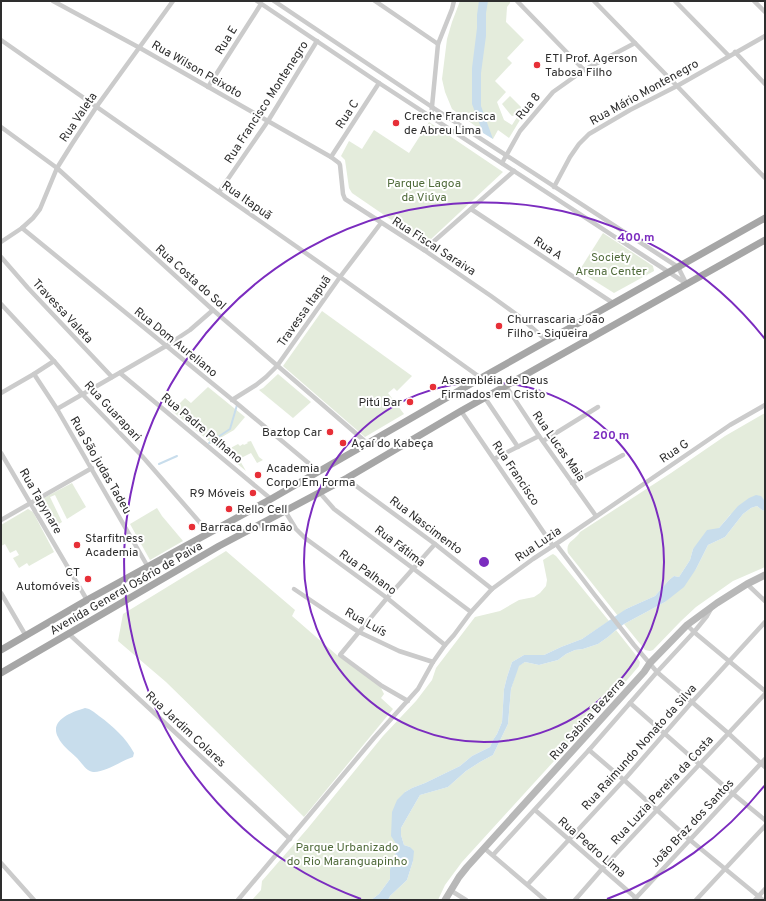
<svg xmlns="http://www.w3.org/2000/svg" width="766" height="901" font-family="Overpass,sans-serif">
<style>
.green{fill:#e4ecdc}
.water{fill:#c8ddec}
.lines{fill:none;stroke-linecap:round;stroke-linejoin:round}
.stream{stroke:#c8ddec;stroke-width:2}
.street{stroke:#cbcbcb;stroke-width:4.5}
.secondary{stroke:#b8b8b8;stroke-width:7}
.primary{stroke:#a6a6a6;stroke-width:7}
.ring{fill:none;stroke:#7b2cbf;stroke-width:2}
.poi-dot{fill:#e72f37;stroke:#fff;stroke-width:1.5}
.labels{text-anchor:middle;stroke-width:4;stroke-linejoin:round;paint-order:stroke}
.street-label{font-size:12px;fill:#2e2e2e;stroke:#fff}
.poi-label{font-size:12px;fill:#2e2e2e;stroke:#fff;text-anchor:start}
.park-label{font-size:12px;fill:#506b3b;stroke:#fff}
.centre{fill:#7b2cbf;stroke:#fff;stroke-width:2}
.ring-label{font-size:12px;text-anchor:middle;font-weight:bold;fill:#7b2cbf;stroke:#fff;stroke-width:4;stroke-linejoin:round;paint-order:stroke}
</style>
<rect width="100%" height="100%" fill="#fff"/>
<g class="green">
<polygon points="460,1 510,1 510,3 507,7 506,22 524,40 507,58 512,63 495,81 506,92 497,102 504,120 512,125 519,114 531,102 509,138 498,130 493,139 452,109 445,92 442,79 447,39 452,22"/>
<path d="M 510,96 L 521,107 C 520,111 517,115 512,116 L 510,114 L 502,104 Z"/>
<polygon points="429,122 503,172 429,241 425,243 352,193 349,188 345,160 341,156 349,141 362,149 374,130 409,153"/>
<polygon points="603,233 653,266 654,271 614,293 579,271"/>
<polygon points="322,311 412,376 397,391 394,388 388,393 404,414 365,437 283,366"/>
<polygon points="278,374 311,402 293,418 259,390 263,388"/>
<polygon points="208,387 245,417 234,430 210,444 209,441 172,411 185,398 191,403"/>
<path d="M 765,413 L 765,501 L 760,496 L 730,515 L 719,528 L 693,549 L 690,560 L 679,577 L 674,576 L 669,580 L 655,596 L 626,609 L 618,616 L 568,553 C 565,541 575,541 580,532 L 671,473 L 725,436 Z"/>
<polygon points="251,441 259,457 263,460 257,463 251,453 239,459 246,471 223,452 238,444 240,446 243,444 244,445 248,443 247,442"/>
<polygon points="72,483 86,507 67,519 55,495 50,497 62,522 51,529 36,502"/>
<polygon points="757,506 762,510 765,511 765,567 733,581 696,607 681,621 653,650 650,651 645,650 624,624 665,602 696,569 708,545 725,537 743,514 751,508"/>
<polygon points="157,508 162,516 183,541 150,560 130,524"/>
<polygon points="28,509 33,512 54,552 29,566 27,563 19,568 13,558 19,555 16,550 10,553 5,544 1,546 1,525"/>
<polygon points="226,551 295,610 292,616 338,656 380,686 384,694 381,698 393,709 304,817 166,682 118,641 123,614"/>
<polygon points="553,554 556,556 609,621 582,639 561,647 544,655 524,655 512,662 507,677 504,689 502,722 497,734 493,740 490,747 472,756 460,766 425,783 412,788 405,792 395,842 397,849 390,869 390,879 379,894 371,900 252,900 261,890 262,881 308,828 383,736 416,701 432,680 436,668 475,617 500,611 519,600 534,597 540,593 546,586 547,580 543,560 551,555"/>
<polygon points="616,630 635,654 640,662 639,666 610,700 600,705 589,716 585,727 462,862 445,885 438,900 388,900 390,896 407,880 413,861 413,858 410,847 404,845 401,835 401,828 420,795 448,787 466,771 480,762 493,755 508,724 511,689 518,666 525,662 539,665 558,660 566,654 575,650 583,649 598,644 608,637"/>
</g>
<g class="water">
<polygon points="479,1 488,1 486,13 486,36 481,73 481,106 493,139 483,133 472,104 472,68 477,28 477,15"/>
<polygon points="756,495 761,496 765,501 765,511 762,510 757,506 751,508 743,514 725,537 708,545 696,569 684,587 665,602 624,624 616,630 608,637 598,644 583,649 575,650 566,654 558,660 539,665 525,662 519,666 511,689 508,724 493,755 480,762 466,771 448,787 420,795 401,828 401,835 404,845 410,847 414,851 413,861 407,880 390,896 388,900 371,900 379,894 390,879 390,869 397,849 395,842 391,836 392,812 397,800 405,792 412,788 425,783 460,766 472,756 490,747 493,740 497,734 502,722 504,689 507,677 512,662 524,655 544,655 561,647 582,639 626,609 655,596 669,580 674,576 679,577 690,560 693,549 707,530 719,528 738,506 749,498"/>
<path d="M 85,708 C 91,709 94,712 99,716 C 113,726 126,738 134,753 L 133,757 C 123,760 104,773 93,772 C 86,771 82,763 77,758 C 70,751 62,746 58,737 C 49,720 72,712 85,708 Z"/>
</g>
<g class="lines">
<g class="stream">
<polyline points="209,443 230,429 237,405"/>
<polyline points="159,464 177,456"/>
</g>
<g class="street">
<polyline points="53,1 140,48 331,157 339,163 340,165 343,194 345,199 424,250 491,296 520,317 547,341"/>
<polyline points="257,1 379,83 687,284"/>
<polyline points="274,1 432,107 678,267 686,283"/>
<polyline points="375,1 438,44"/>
<polyline points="517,1 584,70"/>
<polyline points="594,1 677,86 765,178"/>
<polyline points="675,1 729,56"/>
<polyline points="754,1 765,12"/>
<polyline points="1,40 340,277 481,378"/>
<polyline points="735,52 765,84"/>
<polyline points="208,87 261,4"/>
<polyline points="431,117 438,44 452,9 454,1"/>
<polyline points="1,127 57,168 213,310 367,443"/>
<polyline points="331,157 379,83"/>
<polyline points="502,163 520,131 553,92 584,70 635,43"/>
<polyline points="554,187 570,157 579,144 589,134 630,110 677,86 765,36"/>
<polyline points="219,192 268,121 317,41"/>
<polyline points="471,209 613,303"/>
<polyline points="22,228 240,406 318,471"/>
<polyline points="1,242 22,228 33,218 40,209 57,168 72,144 97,106 173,1"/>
<polyline points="424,250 514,171"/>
<polyline points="1,257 28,288 112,377"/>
<polyline points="1,304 54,361 83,395 142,456 209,533"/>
<polyline points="120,373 271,499"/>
<polyline points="34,374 57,409 148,567"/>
<polyline points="506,386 539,436 596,516"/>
<polyline points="1,393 34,374 54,361"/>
<polyline points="485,398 518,447"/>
<polyline points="232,400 256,385 266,377 277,366 340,277 381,223"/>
<polyline points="57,409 166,346 190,330 213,310"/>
<polyline points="461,411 553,546"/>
<polyline points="543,441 598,407"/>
<polyline points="1,453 87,600"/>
<polyline points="494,459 539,436"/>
<polyline points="347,478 352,483 435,544 492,589"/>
<polyline points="572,483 623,455"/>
<polyline points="320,493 334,509 471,612"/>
<polyline points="285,511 296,529 305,538 387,598 445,645"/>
<polyline points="1,520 92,468"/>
<polyline points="556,544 594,594 634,645 657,672 728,733 765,767"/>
<polyline points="747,584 765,601"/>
<polyline points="294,589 331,614 359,632 399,651 433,662"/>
<polyline points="1,593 26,636"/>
<polyline points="687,625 694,632 765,691"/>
<polyline points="69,634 290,839"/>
<polyline points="408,701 382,686 340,655 387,598 435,544"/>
<polyline points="630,703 732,793 765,820"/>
<polyline points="589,750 624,780 690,840 763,900"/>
<polyline points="535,810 636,898"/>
<polyline points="484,848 545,900"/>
<polyline points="493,855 589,750 657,672 694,632 707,616 711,609"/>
<polyline points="1,863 34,900"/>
<polyline points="528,884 624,780 692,702 765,622"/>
<polyline points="450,890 466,900"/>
<polyline points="238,900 374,738 418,689 433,662 445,645 454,635 471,612 492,589 533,559 556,544 730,425 765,405"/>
<polyline points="575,900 602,869 765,694"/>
<polyline points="634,900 765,759"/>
<polyline points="696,900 765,826"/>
<polyline points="755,900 765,889"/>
</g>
<polyline class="secondary" points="445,900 459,877 467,867 644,672 650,663 687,625 717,603 747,584 765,575"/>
<g class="primary">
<polyline points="1,650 87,600 271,499 481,378 765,218"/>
<polyline points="1,673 219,546 347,478 461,411 765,240"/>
</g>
</g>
<g class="ring">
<circle cx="484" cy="562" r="180"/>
<path d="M765 785A359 359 0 0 1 607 899M361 899A359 359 0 1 1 765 339"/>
</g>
<g class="poi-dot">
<circle cx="537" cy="65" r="4"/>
<circle cx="396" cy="123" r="4"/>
<circle cx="499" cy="326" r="4"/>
<circle cx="433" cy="387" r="4"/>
<circle cx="410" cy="402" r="4"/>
<circle cx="330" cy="432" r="4"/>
<circle cx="343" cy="443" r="4"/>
<circle cx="258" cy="475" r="4"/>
<circle cx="253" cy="493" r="4"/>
<circle cx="229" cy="509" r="4"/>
<circle cx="192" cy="527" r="4"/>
<circle cx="77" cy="545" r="4"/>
<circle cx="88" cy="579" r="4"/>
</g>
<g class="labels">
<g class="street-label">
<text transform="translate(226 40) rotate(-58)" y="4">Rua E</text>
<text transform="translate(197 69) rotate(30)" y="4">Rua Wilson Peixoto</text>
<text transform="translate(644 92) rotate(-29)" y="4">Rua Mário Montenegro</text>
<text transform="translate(266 102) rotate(-57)" y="4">Rua Francisco Montenegro</text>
<text transform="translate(528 106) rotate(-51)" y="4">Rua 8</text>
<text transform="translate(347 114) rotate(-57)" y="4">Rua C</text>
<text transform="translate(78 117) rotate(-56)" y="4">Rua Valeta</text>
<text transform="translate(247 200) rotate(35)" y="4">Rua Itapuã</text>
<text transform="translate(434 246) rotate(33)" y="4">Rua Fiscal Saraiva</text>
<text transform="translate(548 248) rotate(33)" y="4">Rua A</text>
<text transform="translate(191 277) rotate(42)" y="4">Rua Costa do Sol</text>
<text transform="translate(63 311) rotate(47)" y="4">Travessa Valeta</text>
<text transform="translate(304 311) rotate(-55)" y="4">Travessa Itapuã</text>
<text transform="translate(176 342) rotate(39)" y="4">Rua Dom Aureliano</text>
<text transform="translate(113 411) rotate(47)" y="4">Rua Guarapari</text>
<text transform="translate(202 428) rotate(40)" y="4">Rua Padre Palhano</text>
<text transform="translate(559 446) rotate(55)" y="4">Rua Lucas Maia</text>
<text transform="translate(674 451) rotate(-34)" y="4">Rua G</text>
<text transform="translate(101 465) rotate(60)" y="4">Rua São judas Tadeu</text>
<text transform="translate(516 473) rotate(56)" y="4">Rua Francisco</text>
<text transform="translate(41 501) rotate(60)" y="4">Rua Tapynare</text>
<text transform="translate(426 525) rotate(37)" y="4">Rua Nascimento</text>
<text transform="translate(538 544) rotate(-34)" y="4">Rua Luzia</text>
<text transform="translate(400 546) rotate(37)" y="4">Rua Fátima</text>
<text transform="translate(368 572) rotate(36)" y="4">Rua Palhano</text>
<text transform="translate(126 588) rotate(-30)" y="4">Avenida General Osório de Paiva</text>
<text transform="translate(366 622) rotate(29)" y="4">Rua Luís</text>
<text transform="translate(587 719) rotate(-48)" y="4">Rua Sabina Bezerra</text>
<text transform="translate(186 729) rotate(43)" y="4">Rua Jardim Colares</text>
<text transform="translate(639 747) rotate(-48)" y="4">Rua Raimundo Nonato da Silva</text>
<text transform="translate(662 790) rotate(-47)" y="4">Rua Luzia Pereira da Costa</text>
<text transform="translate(692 823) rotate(-47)" y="4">João Braz dos Santos</text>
<text transform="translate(592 847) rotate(41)" y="4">Rua Pedro Lima</text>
</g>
<g class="poi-label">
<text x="545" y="62">ETI Prof. Agerson<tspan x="545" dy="14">Tabosa Filho</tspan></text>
<text x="404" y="120">Creche Francisca<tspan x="404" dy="14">de Abreu Lima</tspan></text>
<text x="507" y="323">Churrascaria João<tspan x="507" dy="14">Filho - Siqueira</tspan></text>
<text x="441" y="384">Assembléia de Deus<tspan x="441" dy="14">Firmados em Cristo</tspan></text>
<text x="402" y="406" text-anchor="end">Pitú Bar</text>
<text x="322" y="436" text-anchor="end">Baztop Car</text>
<text x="351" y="447">Açaí do Kabeça</text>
<text x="266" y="472">Academia<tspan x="266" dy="14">Corpo Em Forma</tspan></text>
<text x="245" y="497" text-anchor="end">R9 Móveis</text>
<text x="237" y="513">Rello Cell</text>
<text x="200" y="531">Barraca do Irmão</text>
<text x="85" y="542">Starfitness<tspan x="85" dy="14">Academia</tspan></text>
<text x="80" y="576" text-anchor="end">CT<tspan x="80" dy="14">Automóveis</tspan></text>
</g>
<g class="park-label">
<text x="424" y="187">Parque Lagoa<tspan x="424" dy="14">da Viúva</tspan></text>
<text x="611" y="261">Society<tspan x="611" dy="14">Arena Center</tspan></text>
<text x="347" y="851">Parque Urbanizado<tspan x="347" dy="14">do Rio Maranguapinho</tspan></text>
</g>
</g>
<circle cx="484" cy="562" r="6" class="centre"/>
<g class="ring-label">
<text x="636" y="241">400 m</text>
<text x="611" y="439">200 m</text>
</g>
<rect width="766" height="901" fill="none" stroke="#2e2e2e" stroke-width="4"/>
</svg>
